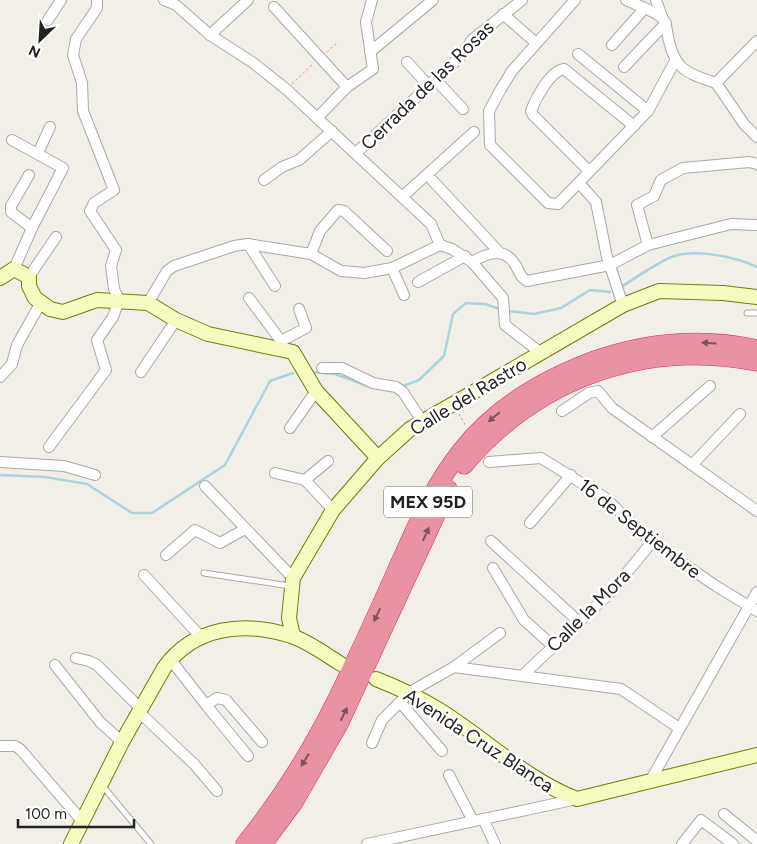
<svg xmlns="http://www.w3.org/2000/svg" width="757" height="844" font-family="Figtree,sans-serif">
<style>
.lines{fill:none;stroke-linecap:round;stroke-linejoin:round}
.stream{stroke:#aad3df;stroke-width:2.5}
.service-casing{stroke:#a9a9a9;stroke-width:7}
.minor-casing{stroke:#a9a9a9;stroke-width:12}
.secondary-casing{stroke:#707d05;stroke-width:16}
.motorway-casing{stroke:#dc2a67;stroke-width:19}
.path{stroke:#fa8072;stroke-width:1;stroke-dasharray:2.5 2.5;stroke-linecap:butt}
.service{stroke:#fff;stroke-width:5}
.minor{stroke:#fff;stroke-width:10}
.secondary{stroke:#f7fabf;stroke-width:14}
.motorway{stroke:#e892a2;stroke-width:18}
.oneway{fill:#7b545c}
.labels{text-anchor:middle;stroke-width:5;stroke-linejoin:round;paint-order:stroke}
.shield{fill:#fff;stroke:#646464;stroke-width:1}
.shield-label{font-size:18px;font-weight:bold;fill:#222}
.street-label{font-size:19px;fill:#222;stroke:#fff}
</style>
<rect width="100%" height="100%" fill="#f2efe9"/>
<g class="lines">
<g class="stream">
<path d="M 621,287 C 634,279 661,260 674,256 C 698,249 736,257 757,267"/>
<polyline points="508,311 534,314 561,308 590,290 610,292"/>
<polyline points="311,372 335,374 370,387"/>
<polyline points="400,387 419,380 444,356 453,314 466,303 485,304 500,309"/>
<polyline points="0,475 45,477 87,484 132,513 152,513 225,465 270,381 293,373"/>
</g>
<g class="service-casing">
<g id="service">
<polyline points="747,313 757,313"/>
<polyline points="204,573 290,586"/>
<polyline points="101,784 151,844"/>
</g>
</g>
<g class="minor-casing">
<g id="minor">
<polyline points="164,0 176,5 210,35 252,62 286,89 431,224 440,245 452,249 472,262 503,298 505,325 541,353"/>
<polyline points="575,0 512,71 501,89 489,111 490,145 548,203 558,204 648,111 675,61"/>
<path d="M 626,0 C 637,5 652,10 661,17 C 666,21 666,26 667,31 C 673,68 683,72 716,83"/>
<polyline points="656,0 662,17"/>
<polyline points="274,7 347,87"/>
<polyline points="503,14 536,43"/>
<polyline points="48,20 61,0"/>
<polyline points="210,35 248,0"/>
<polyline points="612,45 644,9"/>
<polyline points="370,52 433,0"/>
<polyline points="578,54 648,111"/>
<polyline points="407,62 429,86"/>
<polyline points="624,67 666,23"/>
<polyline points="435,79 463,109"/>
<polyline points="716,83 744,124 757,137"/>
<polyline points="716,83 757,41"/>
<polyline points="317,118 347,87 373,69 366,22 372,0"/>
<polyline points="12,140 63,168 32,228 14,269"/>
<polyline points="38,153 50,127"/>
<polyline points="356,153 461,56 473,39 522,0"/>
<path d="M 589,171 L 533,115 L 531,111 C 536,98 550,71 564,69 L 634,126"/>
<polyline points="29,175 11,206 11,212 32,228"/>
<polyline points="264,180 282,167 299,160 332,131"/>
<polyline points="432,180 500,253"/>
<polyline points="580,184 596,202 607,257 623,305"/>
<polyline points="403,196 474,132"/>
<polyline points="248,244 275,286"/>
<polyline points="648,245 637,205 654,196 661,180 683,168 749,162 757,164"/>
<polyline points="311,254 320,231 338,210 344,211 387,251"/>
<path d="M 472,262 C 487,253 505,246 516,266 C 520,273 520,277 527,281 L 610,265 L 648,245 L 731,224 L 757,225"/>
<polyline points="392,268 404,295"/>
<polyline points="29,277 56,237"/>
<polyline points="418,282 465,256"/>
<polyline points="249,298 281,341 284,349"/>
<polyline points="148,303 167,271 174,266 234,246 248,244 311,254 341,271 364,273 392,268 440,245"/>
<polyline points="281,341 306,328 299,309"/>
<polyline points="322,368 342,368 373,383 396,387 403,392 422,421"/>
<polyline points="141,372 176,320"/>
<polyline points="0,377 12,364 17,345 40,304"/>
<polyline points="562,411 589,393 598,391 612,408 757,511"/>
<polyline points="290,428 316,391"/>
<polyline points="652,437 710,386"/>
<polyline points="49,447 106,370 97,340 113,317 119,300 114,289 111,266 116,250 90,211 94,203 114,190 83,111 82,83 73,55 76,39 97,8 97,0"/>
<polyline points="328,461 305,480 333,510"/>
<polyline points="0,462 64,466 95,475"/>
<polyline points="489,462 541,458 604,497 652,542 716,586 757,611"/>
<polyline points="692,465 740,414"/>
<polyline points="275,473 305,480"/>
<polyline points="205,486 293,578"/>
<polyline points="530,523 571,475"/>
<polyline points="491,541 579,622"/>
<polyline points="166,555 195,530 220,543 245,529"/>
<polyline points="493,568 524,620 553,646"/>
<polyline points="144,575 200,636"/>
<polyline points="76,658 89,661 97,665 141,709"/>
<polyline points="170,659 206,705 217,698 226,700 262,742"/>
<polyline points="55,665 100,722 122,742"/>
<polyline points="454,667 500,633"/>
<polyline points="522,676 611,592 652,542"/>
<polyline points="400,702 442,751"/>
<polyline points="206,705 248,756"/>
<polyline points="139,712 195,765 217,791"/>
<polyline points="372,743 382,720 410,692 454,667 621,689 679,728"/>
<polyline points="0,746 15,746 20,749 83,822"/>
<polyline points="449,775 473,821"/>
<polyline points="649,783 757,592"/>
<polyline points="724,814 757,841"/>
<polyline points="483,819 495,844"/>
<polyline points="367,844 577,799"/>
<polyline points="682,844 701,820 733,844"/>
</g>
</g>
<g class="secondary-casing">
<g id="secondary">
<polyline points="0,278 14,269 29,277 29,286 35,298 50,309 63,312 97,300 148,303 176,320 208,334 293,352 316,391 378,458"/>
<polyline points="293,636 289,618 293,578 333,510 378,458 410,429 623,305 659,291 723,293 757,297"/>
<path d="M 376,679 C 399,688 420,698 441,711 C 487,740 527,780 577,799 L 757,755"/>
<path d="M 71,844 L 122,742 L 164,668 C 194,626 245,621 291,636 C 308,641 326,655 341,664"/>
</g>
</g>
<g class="motorway-casing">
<g id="motorway">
<path d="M 464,465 C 538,378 645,340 757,362"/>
<path d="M 245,844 C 287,792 321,735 349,674 C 366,639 382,603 398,567 C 416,527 433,486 461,451 C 495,407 544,379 595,360 C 647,342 703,337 757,349"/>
<polyline points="263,844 294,802 339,724 448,489"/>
</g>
</g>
<g class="path">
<polyline points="327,52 338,42"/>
<polyline points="292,84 313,64"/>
<polyline points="459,414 466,426"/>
</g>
<use href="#service" class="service"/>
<use href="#minor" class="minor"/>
<use href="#secondary" class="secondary"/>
<use href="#motorway" class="motorway"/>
</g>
<defs><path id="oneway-solid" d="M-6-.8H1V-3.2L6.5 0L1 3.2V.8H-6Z" transform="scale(1.25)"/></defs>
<g class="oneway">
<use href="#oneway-solid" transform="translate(709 343) rotate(-177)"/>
<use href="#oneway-solid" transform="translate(494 417) rotate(140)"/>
<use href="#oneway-solid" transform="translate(426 534) rotate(-66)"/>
<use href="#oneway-solid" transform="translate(377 615) rotate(115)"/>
<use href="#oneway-solid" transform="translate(344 714) rotate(-65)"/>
<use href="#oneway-solid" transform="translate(305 760) rotate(122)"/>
</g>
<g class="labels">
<rect class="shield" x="384" y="486.5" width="88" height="31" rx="4"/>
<g class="shield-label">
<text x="428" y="508">MEX 95D</text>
</g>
<g class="street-label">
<text transform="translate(427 85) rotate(-44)" y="7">Cerrada de las Rosas</text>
<text transform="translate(468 396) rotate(-31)" y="7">Calle del Rastro</text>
<text transform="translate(640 528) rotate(38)" y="7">16 de Septiembre</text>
<text transform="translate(588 610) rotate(-45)" y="7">Calle la Mora</text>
<text transform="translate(479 740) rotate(33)" y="7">Avenida Cruz Blanca</text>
</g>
</g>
<g transform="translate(40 40) rotate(205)" stroke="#ffffff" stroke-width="4" paint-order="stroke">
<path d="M0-4L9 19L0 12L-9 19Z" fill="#222222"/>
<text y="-8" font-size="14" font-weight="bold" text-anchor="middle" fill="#222222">N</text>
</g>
<path d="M18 819v8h116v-8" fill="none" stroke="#222222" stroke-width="2.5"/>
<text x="25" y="819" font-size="15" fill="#222222" stroke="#ffffff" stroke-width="4" paint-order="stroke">100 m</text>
</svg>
